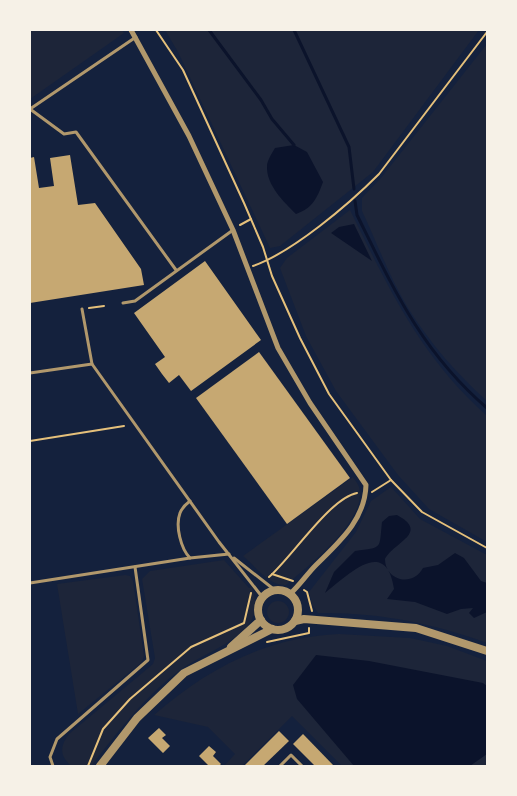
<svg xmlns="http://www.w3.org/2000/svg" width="517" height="796" font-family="'Libre Baskerville',serif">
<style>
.green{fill:#1d2539}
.water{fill:#0b132b}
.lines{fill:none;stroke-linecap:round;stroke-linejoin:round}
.stream{stroke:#0b132b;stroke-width:3}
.building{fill:#c6a872}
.path{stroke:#e5c07b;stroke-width:2}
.service{stroke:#b1986c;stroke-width:3}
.minor{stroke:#b1986c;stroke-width:5}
.tertiary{stroke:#b1986c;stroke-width:8}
</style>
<rect width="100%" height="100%" fill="#14213d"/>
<g class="green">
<polygon points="30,30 122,30 124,33 30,99"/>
<polygon points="165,30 479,30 373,172 280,246 270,248 178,52"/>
<path d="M 487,44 L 487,401 C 456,373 430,343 408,308 C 390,278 377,243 362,211 L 362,198 L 381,178 Z"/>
<path d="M 350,210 C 389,289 420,356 487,416 L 487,542 L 429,509 L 398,475 L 336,391 L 306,336 L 280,268 L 287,258 Z"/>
<path d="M 353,477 C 355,480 358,484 359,487 C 369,519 307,567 286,585 C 269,586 255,566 243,556 Z"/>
<path d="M 391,487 L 420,519 L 487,555 L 487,643 C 433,623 376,612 318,613 L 312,604 L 309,592 L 356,532 L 371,501 Z"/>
<path d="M 224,560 L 249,588 L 252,587 C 256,598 257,614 249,624 C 232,645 205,653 183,668 C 146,694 119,731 91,766 L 71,766 C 59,755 60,746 69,734 L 153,664 L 155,658 L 142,579 L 150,571 Z"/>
<polygon points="125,575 130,576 133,581 144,656 142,662 78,714 57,584"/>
<circle cx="278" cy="612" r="11"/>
<path d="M 339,634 L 410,638 L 447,646 L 487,661 L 487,766 L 342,766 L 292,716 L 242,766 L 224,766 L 235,754 L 208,727 L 154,715 C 208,668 267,637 339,634 Z"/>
</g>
<g class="water">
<path d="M 294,145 L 307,152 L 323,182 C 317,198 313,208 296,214 C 284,202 266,185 267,166 C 267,161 272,153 275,148 Z"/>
<polygon points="354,224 372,261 331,233 339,227"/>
<path d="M 397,515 C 430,533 394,542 385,559 C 385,580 412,588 423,568 L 438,565 L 455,553 L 464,558 L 481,581 L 487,583 L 487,612 L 474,618 L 469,613 L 473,608 L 461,609 L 447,614 L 415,602 L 387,599 L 394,589 C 386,535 347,576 325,593 L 334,572 L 355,551 C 383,547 379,550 382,522 L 389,516 Z"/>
<polygon points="316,655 369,661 483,683 487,686 487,754 470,766 354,766 297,699 293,685"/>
</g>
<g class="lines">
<g class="stream">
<polyline points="209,30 261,100 272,119 294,145"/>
<polyline points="294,30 349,147 354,189"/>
<path d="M 355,201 L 357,215 C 394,290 422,352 487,408"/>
</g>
</g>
<g class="building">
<polygon points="70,155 78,205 95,203 141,269 144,285 30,303 30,158 34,157 39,188 54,186 50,158"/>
<polygon points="205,261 261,340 191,391 179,375 169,383 162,374 155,364 165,357 134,313"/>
<polygon points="259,352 350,478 287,524 196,398"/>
<polygon points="159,728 166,735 162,738 170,746 163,753 148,738"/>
<polygon points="279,731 289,741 263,766 244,766"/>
<polygon points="303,734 334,766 315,766 293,744"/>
<polygon points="209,746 216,752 213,756 221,764 219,766 209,766 199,756"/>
</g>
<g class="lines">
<g class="path">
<polyline points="156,30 183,70 244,203 263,247 272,276 300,338 329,394 391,480 422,512 487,548"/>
<polyline points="240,225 251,219"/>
<path d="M 253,266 C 293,252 349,204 379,174 L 487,32"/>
<polyline points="89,308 104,306"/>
<polyline points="30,441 124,426"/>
<polyline points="372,492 391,480"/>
<polyline points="272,574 293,581"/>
<path d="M 269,577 C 292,557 330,498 357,493"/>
<polyline points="304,590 307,592 312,611"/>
<polyline points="267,642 309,633 309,628"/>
<polyline points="88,766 103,729 130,699 191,647 244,623 251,593"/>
</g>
<g class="service">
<polyline points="30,109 64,134 76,132 176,270"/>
<polyline points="30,109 136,37"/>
<polyline points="123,303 135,301 233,230"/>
<polyline points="82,309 92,364 219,542 263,598"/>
<polyline points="30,373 92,364"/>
<path d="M 190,558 C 181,549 175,526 180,513 C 182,508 186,504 190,501"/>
<polyline points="234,558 276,591"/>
<polyline points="30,583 190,558 229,554"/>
<polyline points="53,766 50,757 57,739 148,660 135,567"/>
<polyline points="280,766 291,755 302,766"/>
</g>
<path class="minor" d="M 131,30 L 189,136 L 233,230 L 278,348 L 310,403 L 366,485 C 365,520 339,542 316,565 C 307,574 300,585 290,594"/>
<g class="tertiary">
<circle cx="278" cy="610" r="20"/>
<polyline points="295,621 304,619 416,628 487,651"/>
<polyline points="231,647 261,620"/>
<polyline points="100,766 137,718 184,673 272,629"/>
</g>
</g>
<rect width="517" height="796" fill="none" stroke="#f6f1e7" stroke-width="62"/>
</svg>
